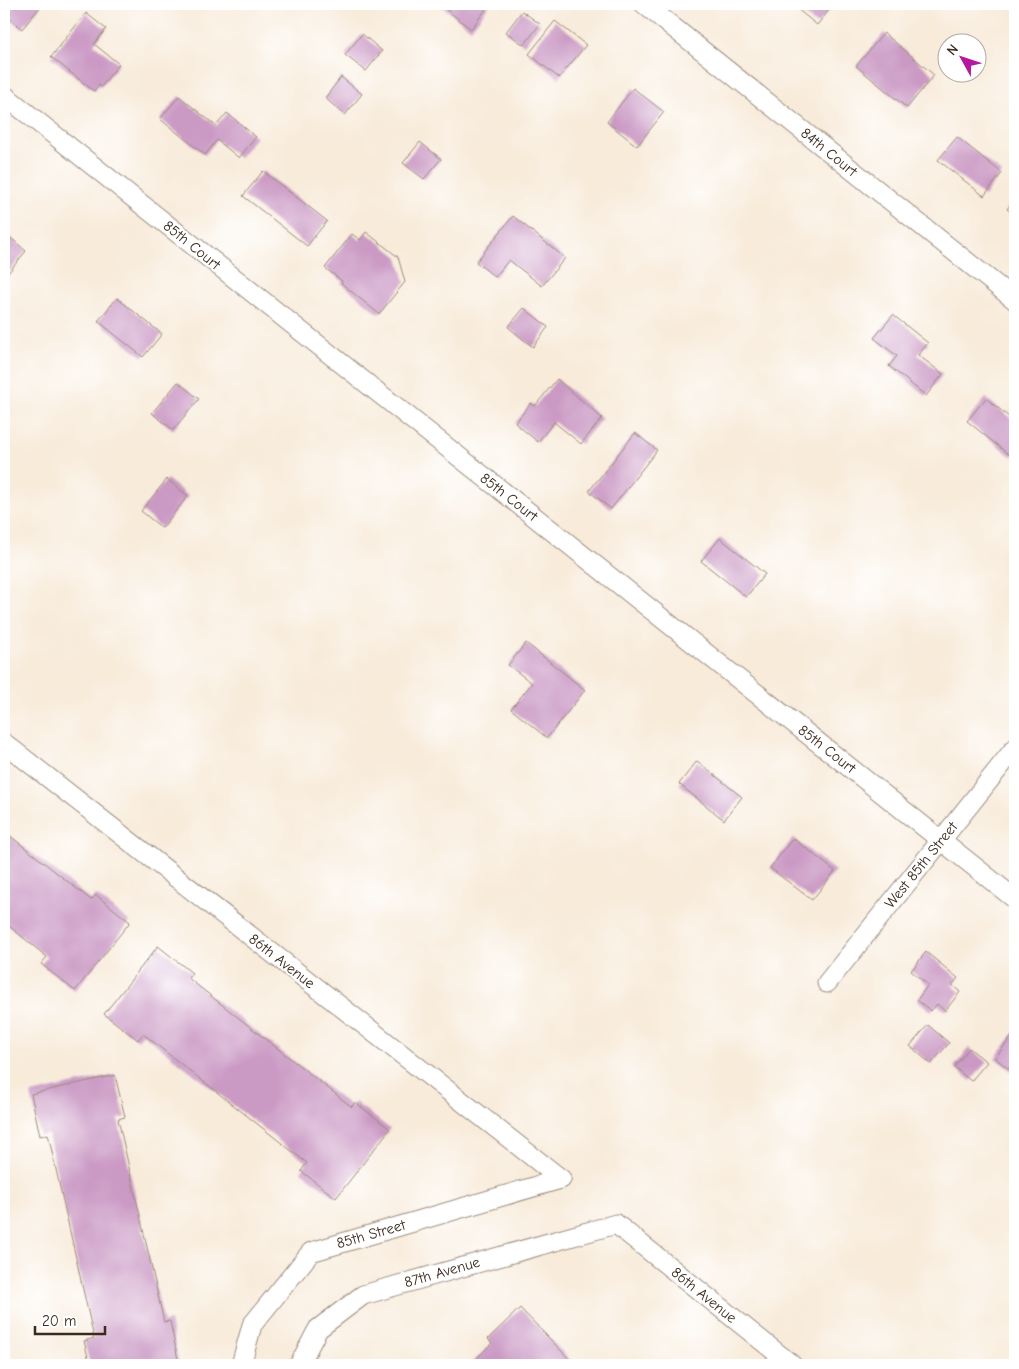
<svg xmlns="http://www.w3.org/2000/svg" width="1019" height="1369" font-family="'Comic Neue',sans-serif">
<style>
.building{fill:#ca99c4}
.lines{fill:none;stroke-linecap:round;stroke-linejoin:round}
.street-casing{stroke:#9a8a7c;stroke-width:21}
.street{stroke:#fff;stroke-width:19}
.labels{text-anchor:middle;stroke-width:4;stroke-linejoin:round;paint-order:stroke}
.street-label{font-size:15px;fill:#3b2a1e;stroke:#fff}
</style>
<rect width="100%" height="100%" fill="#fff"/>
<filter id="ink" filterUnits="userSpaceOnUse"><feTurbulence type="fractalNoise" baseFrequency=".02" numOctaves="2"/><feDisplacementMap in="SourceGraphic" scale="10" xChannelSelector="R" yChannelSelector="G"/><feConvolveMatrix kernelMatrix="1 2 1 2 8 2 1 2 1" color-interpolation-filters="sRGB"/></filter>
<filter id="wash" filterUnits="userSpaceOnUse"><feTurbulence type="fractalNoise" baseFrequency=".0096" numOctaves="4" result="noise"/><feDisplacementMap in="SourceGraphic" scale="20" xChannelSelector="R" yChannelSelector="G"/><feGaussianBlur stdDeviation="1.12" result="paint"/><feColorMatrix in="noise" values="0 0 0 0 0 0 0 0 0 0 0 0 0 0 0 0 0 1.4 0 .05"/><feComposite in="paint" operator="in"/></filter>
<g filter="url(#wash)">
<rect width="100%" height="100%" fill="#f8ebda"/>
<g id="blocks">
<g class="building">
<polygon points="4,4 38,4 41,6 22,29 4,14"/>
<polygon points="439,4 490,4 471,29"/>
<polygon points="791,4 834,4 817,25"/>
<polygon points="522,11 540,24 524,45 506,32"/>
<polygon points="86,13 106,29 94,44 119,64 101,87 99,85 94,91 51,57"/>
<polygon points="555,21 586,45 559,78 529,54"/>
<polygon points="884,33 934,75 907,108 856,66"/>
<polygon points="362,34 382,51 366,71 345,55"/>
<polygon points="341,77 362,94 345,115 325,98"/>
<polygon points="633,88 664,112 637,146 607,122"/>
<polygon points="179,96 216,126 227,113 256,137 239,158 217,140 205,155 160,119"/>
<polygon points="957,137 1002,173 984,196 938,160"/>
<polygon points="420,142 441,159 424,179 403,163"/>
<polygon points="263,171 327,221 307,246 243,196"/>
<polygon points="1015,199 1015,215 1007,209"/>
<polygon points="513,216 565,258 542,286 509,260 495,277 476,262"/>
<polygon points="4,232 26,251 4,278"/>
<polygon points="366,232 398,257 405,282 379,314 341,283 342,281 325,268 352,234 360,240"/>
<polygon points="117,298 162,334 143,357 98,321"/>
<polygon points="524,308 548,327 533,347 508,327"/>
<polygon points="893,315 928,343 918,355 943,374 926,396 889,366 897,356 874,338"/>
<polygon points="557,379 602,418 581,444 554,422 538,442 515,423 531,403 535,406"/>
<polygon points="178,382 199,399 173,430 152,413"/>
<polygon points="986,398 1015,422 1015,453 1012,457 967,421"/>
<polygon points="635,433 657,450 611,509 589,491"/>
<polygon points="167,479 188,496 162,528 141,511"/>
<polygon points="720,538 765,574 746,597 701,561"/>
<polygon points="526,643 585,690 547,738 511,709 532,683 508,665"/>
<polygon points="697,761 742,797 724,820 679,784"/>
<polygon points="4,831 91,900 96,895 130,922 75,991 41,964 47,957 4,922"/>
<polygon points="793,838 835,871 812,900 770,868"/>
<polygon points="158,946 192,973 188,978 352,1107 355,1102 390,1129 336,1198 301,1171 307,1163 143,1034 138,1040 104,1014"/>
<polygon points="926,952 958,978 952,985 960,992 945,1011 937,1004 931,1011 917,1000 928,985 911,971"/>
<polygon points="928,1025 949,1043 931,1064 910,1046"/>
<polygon points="1015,1032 1015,1074 995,1058"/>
<polygon points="969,1048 987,1062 971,1081 954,1067"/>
<polygon points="115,1075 125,1117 118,1119 164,1322 170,1321 179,1364 173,1365 90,1365 84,1341 94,1338 48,1134 40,1136 31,1094"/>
<polygon points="520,1308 575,1365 470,1365 492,1343 488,1339"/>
</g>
</g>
</g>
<g filter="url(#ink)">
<use href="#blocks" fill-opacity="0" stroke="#9a8a7c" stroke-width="1"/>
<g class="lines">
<g class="street-casing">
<g id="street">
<polyline points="644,4 1015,300"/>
<polyline points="4,95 1015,899"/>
<polyline points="4,743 561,1179"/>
<polyline points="827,983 1015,748"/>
<polyline points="241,1365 252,1325 311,1252 561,1179"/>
<polyline points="299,1365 318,1329 363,1295 616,1224 792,1365"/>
</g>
</g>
<use href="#street" class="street"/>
</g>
</g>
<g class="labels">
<g class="street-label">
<text transform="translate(829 152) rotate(39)" y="5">84th Court</text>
<text transform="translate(192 245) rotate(39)" y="5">85th Court</text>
<text transform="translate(509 497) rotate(38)" y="5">85th Court</text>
<text transform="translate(827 749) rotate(38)" y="5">85th Court</text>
<text transform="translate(921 865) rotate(-51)" y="5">West 85th Street</text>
<text transform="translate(282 961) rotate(38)" y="5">86th Avenue</text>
<text transform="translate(371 1234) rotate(-16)" y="5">85th Street</text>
<text transform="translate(442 1272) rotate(-16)" y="5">87th Avenue</text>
<text transform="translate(704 1295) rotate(39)" y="5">86th Avenue</text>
</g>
</g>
<rect width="1019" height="1369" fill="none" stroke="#fff" stroke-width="20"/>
<g transform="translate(962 58) rotate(310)"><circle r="24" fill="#ffffff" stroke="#b1aaa5"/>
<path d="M0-4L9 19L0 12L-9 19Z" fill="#b5179e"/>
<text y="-8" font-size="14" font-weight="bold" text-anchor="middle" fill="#3b2a1e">N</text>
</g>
<path d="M35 1326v8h70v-8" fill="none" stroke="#3b2a1e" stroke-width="2.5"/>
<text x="42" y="1326" font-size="15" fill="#3b2a1e" stroke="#ffffff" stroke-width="4" paint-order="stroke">20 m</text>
</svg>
